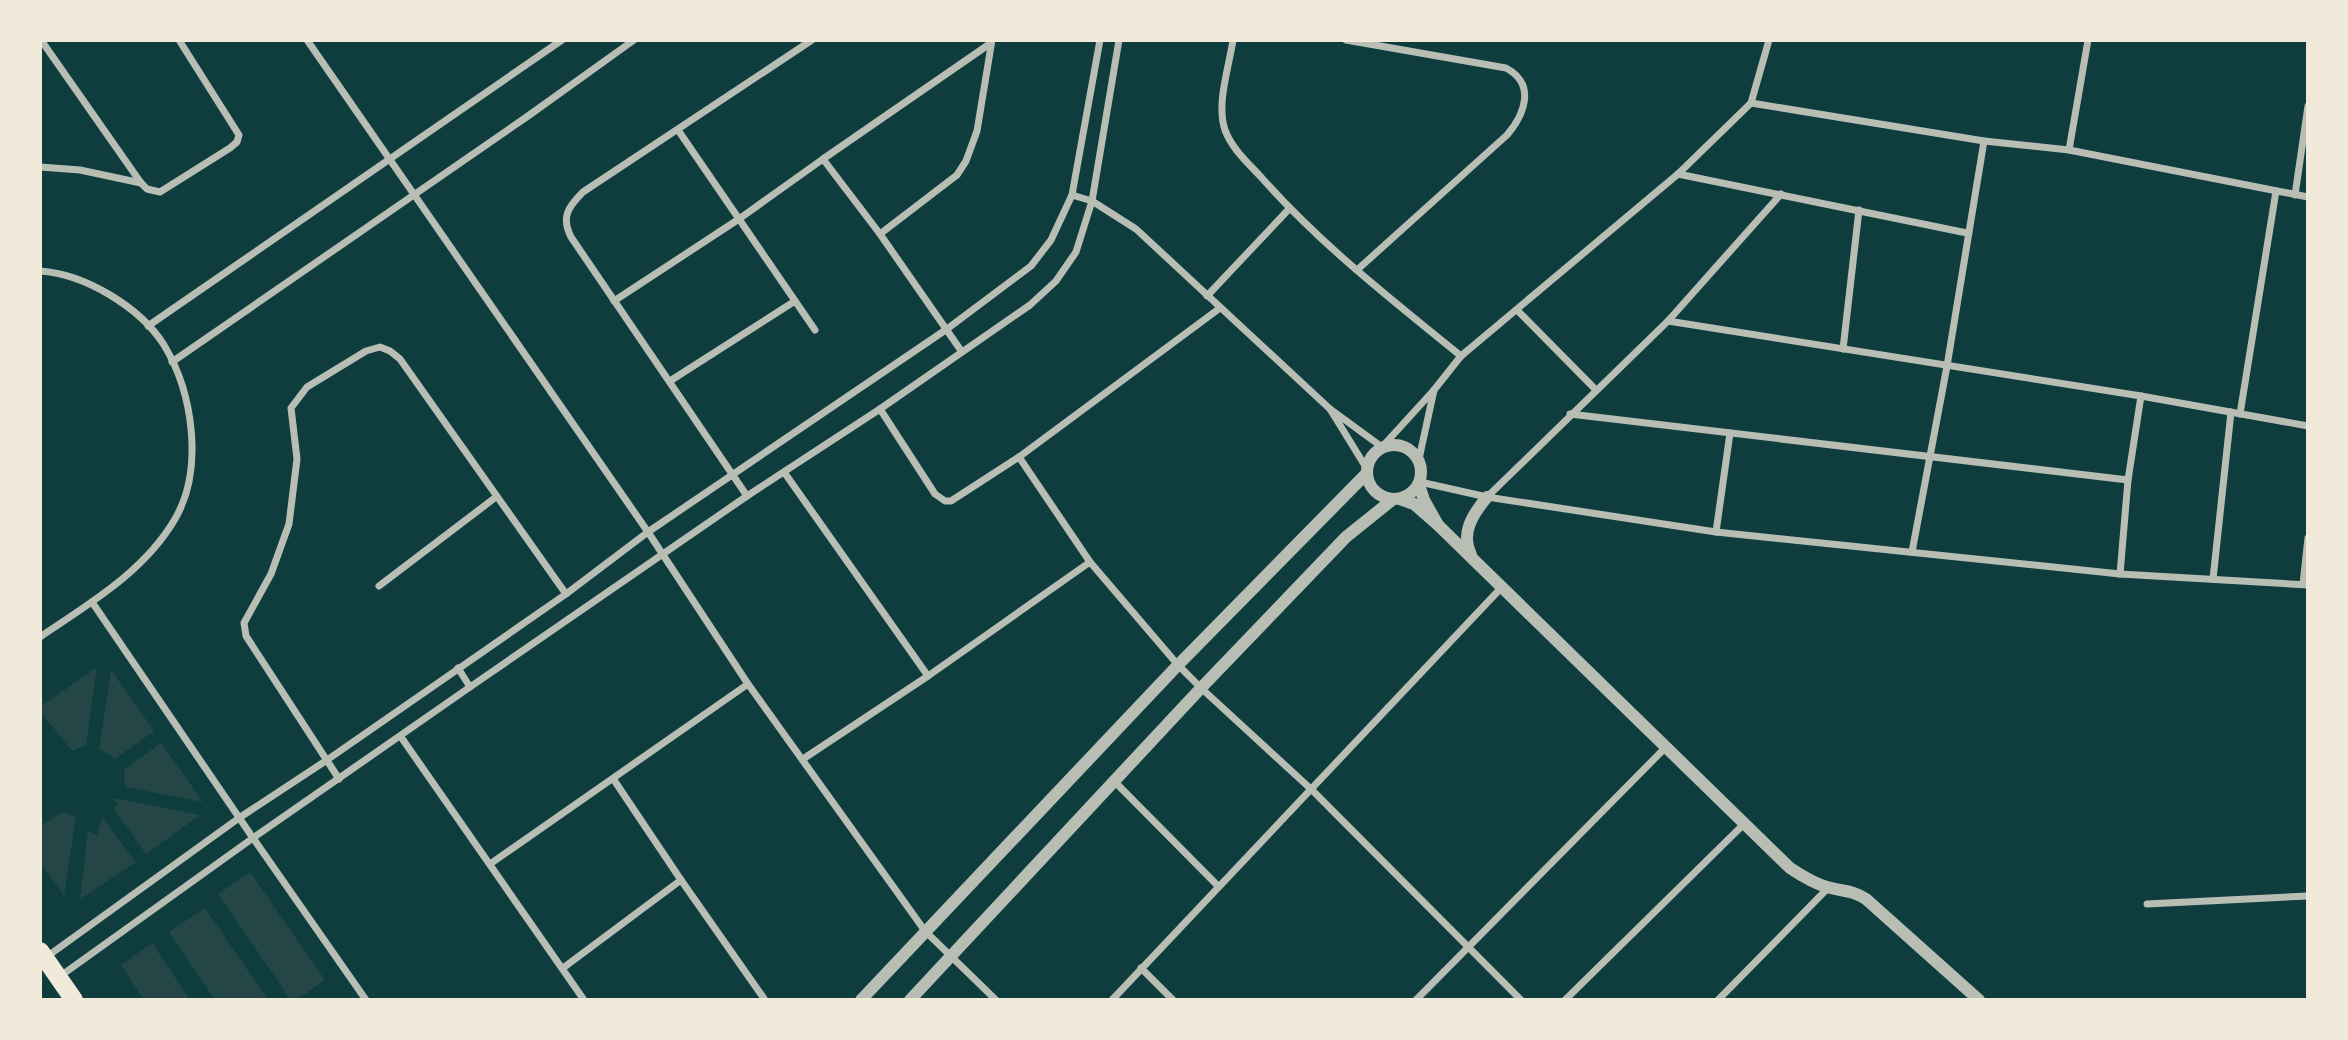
<svg xmlns="http://www.w3.org/2000/svg" width="2348" height="1040" font-family="'Open Sans',sans-serif">
<style>
.green{fill:#244646}
.lines{fill:none;stroke-linecap:round;stroke-linejoin:round}
.minor{stroke:#b8beb3;stroke-width:7}
.tertiary{stroke:#b8beb3;stroke-width:12}
.primary{stroke:#f1e9da;stroke-width:18}
</style>
<rect width="100%" height="100%" fill="#0f3d3e"/>
<g class="green">
<polygon points="97,667 86,745 72,751 40,711 40,707"/>
<polygon points="111,670 154,731 115,759 106,752 99,750"/>
<polygon points="161,743 203,802 125,787 124,770"/>
<polygon points="113,798 200,815 146,854 114,809 117,804"/>
<polygon points="62,812 76,816 64,896 40,862 40,827"/>
<polygon points="102,817 136,862 80,899 88,831 97,835"/>
<polygon points="250,872 325,980 296,1000 291,1000 218,894"/>
<polygon points="205,908 268,1000 215,1000 169,932"/>
<polygon points="152,943 190,1000 144,1000 121,965"/>
</g>
<g class="lines">
<g class="minor">
<polyline points="41,40 141,183 147,189 160,192 230,148 237,142 239,135 179,40"/>
<polyline points="307,40 648,532 748,684 925,931 996,1000"/>
<path d="M 1233,40 C 1229,67 1216,104 1225,130 C 1232,149 1248,163 1261,177 C 1320,244 1392,300 1461,356"/>
<path d="M 1346,40 L 1506,68 C 1536,84 1525,114 1507,135 L 1357,270"/>
<polyline points="1751,103 1984,141 2069,150 2308,197"/>
<polyline points="678,130 815,330"/>
<polyline points="2069,150 2088,40"/>
<polyline points="40,167 80,170 141,183"/>
<polyline points="1678,174 1967,233"/>
<polyline points="1072,195 1092,201 1136,229 1330,409"/>
<polyline points="2295,195 2308,106"/>
<polyline points="880,234 823,159 991,43"/>
<path d="M 40,271 C 85,274 140,307 164,345 C 193,393 204,469 175,519 C 144,572 90,603 40,637"/>
<polyline points="1207,296 1289,209"/>
<polyline points="614,301 739,219 823,159"/>
<polyline points="1517,310 1595,389"/>
<polyline points="1668,321 2141,396 2308,426"/>
<polyline points="148,326 562,40"/>
<polyline points="1843,349 1859,210"/>
<polyline points="962,352 880,234 957,175 966,161 977,131 992,40"/>
<polyline points="172,362 528,116 634,40"/>
<polyline points="670,381 795,301"/>
<polyline points="1434,390 1461,356 1678,174 1751,103 1769,40"/>
<polyline points="880,409 935,494 945,501 951,501 1019,457 1220,308"/>
<polyline points="1570,414 2128,480"/>
<polyline points="2240,414 2276,191"/>
<polyline points="1019,457 1090,562 1178,665 1201,688 1312,790 1521,1000"/>
<polyline points="1367,469 1330,409 1382,447 1434,390 1419,459"/>
<polyline points="784,472 928,676"/>
<polyline points="1420,482 1487,497 1716,532 2120,574 2308,585"/>
<path d="M 747,496 L 571,237 C 561,217 568,207 583,192 L 812,40"/>
<polyline points="1487,497 1668,321 1781,194"/>
<polyline points="1716,532 1730,433"/>
<polyline points="1912,552 1947,366 1984,141"/>
<polyline points="2120,574 2128,480 2141,396"/>
<polyline points="2213,579 2231,412"/>
<polyline points="2303,584 2308,538"/>
<polyline points="379,586 496,497"/>
<polyline points="92,602 253,838 366,1000"/>
<polyline points="458,668 470,687"/>
<polyline points="401,737 584,1000"/>
<polyline points="803,759 928,676 1090,562"/>
<polyline points="339,779 246,636 244,623 271,574 289,524 297,459 291,408 307,387 366,351 380,347 390,351 400,359 566,594"/>
<polyline points="614,780 681,880 765,1000"/>
<polyline points="1114,781 1218,886"/>
<polyline points="490,864 748,684"/>
<polyline points="2147,904 2308,896"/>
<polyline points="45,958 239,818 327,760 566,594 648,532 947,329 1031,266 1051,240 1072,195 1100,40"/>
<polyline points="563,968 681,880"/>
<polyline points="1141,968 1173,1000"/>
<polyline points="59,977 253,838 470,687 747,496 880,409 1030,305 1056,281 1076,252 1092,201 1119,40"/>
<polyline points="1112,1000 1501,588"/>
<polyline points="1416,1000 1665,748"/>
<polyline points="1565,1000 1743,825"/>
<polyline points="1718,1000 1829,887"/>
</g>
<g class="tertiary">
<circle cx="1394" cy="472" r="27"/>
<polyline points="1400,499 1414,504 1438,525 1424,500 1419,485"/>
<path d="M 1438,525 L 1790,868 C 1802,876 1813,883 1827,887 C 1843,892 1850,889 1866,899 L 1979,1000"/>
<path d="M 1471,555 C 1460,533 1473,514 1487,497"/>
<polyline points="861,1000 1178,665 1367,473"/>
<polyline points="910,1000 1201,688 1346,537 1392,500"/>
</g>
<polyline class="primary" points="40,951 74,1000"/>
</g>
<rect width="2348" height="1040" fill="none" stroke="#f1e9da" stroke-width="84"/>
</svg>
